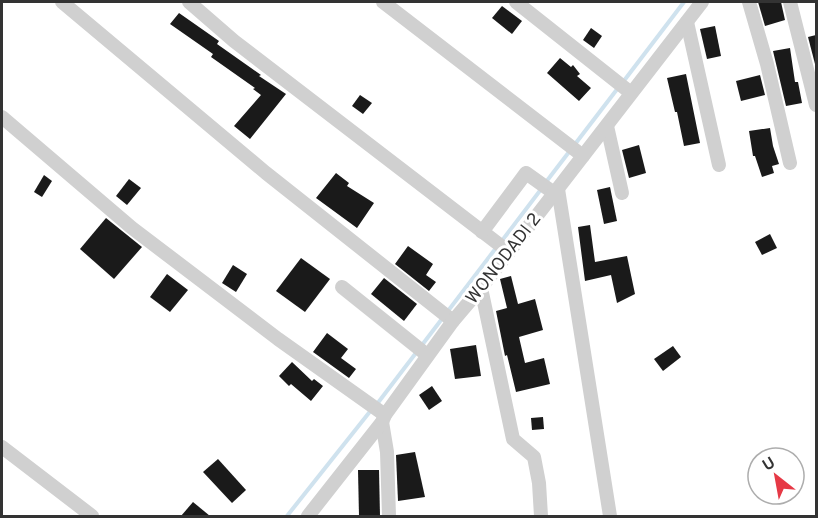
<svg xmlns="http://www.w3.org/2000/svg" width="818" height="518" font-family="Overpass,sans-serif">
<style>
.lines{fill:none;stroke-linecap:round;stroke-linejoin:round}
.stream{stroke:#cfe2ee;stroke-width:4}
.building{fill:#1a1a1a}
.minor{stroke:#d0d0d0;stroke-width:14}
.labels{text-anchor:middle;stroke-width:6;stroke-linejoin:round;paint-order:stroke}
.street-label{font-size:18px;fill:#333;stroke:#fff}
</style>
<rect width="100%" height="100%" fill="#fff"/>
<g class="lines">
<g class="stream">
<polyline points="623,82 684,2"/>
<polyline points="546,182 618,88"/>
<polyline points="501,242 542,188"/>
<polyline points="377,404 496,248"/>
<polyline points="287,516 372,409"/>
</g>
</g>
<g class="building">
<polygon points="758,2 781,2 785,20 765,26"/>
<polygon points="502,6 522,21 512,34 492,18"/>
<polygon points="179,13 219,41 217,44 261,75 259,76 286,94 250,139 234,126 261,95 253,89 255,88 211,57 213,54 170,24"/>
<polygon points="715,26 721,56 707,59 700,29"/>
<polygon points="591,28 602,36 594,48 583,40"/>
<polygon points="816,35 816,64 815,64 808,37"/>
<polygon points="790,48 795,82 798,82 802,103 786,106 773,51"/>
<polygon points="560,58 571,67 573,65 580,74 577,76 591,88 579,101 547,73"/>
<polygon points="686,74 700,143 684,146 677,112 675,112 667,78"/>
<polygon points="760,75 765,95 741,101 736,81"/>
<polygon points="360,95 372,103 363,114 352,106"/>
<polygon points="770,128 773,146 779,164 772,166 774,173 762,177 755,156 753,156 749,131"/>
<polygon points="639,145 646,173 629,178 622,150"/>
<polygon points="336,173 349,183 347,186 374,203 357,228 316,198"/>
<polygon points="44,175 52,181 42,197 34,192"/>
<polygon points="129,179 141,188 127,205 116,196"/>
<polygon points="610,187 617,221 604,224 597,190"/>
<polygon points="106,218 142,247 114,279 80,249"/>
<polygon points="590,225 595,262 627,256 635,294 617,303 611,275 585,281 578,227"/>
<polygon points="770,234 777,248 762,255 755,242"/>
<polygon points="408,246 433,264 426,275 436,282 429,291 395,264"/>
<polygon points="301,258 330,279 305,312 276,291"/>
<polygon points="233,265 247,274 236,292 222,283"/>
<polygon points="167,274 188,290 170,312 150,297"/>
<polygon points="511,276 518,304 535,299 543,330 519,337 525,363 544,358 550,384 516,392 507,355 505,356 496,311 507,308 500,279"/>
<polygon points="384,278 417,304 404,321 371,294"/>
<polygon points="327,333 348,349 341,358 356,369 349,378 313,352"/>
<polygon points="476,345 481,376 455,379 450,349"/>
<polygon points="673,346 681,357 663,371 654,359"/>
<polygon points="292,362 312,381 314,379 323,386 311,401 291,384 289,386 279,376"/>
<polygon points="432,386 442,401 429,410 419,395"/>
<polygon points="543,417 544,429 532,430 531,418"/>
<polygon points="415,452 425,497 398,501 396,455"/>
<polygon points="218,459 246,490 232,503 203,472"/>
<polygon points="358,470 379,470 380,516 359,516"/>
<polygon points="193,502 210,516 181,516"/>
</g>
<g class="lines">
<g class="minor">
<polyline points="62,2 266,173 453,321"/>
<polyline points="189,2 234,41 509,252"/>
<polyline points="383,2 583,156"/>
<polyline points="516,2 631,93"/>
<polyline points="749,2 767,64 790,163"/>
<polyline points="790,2 816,105"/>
<polyline points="687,22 719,165"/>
<polyline points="2,117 132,228 278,339 385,415"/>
<polyline points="607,126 622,193"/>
<polyline points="558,189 610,516"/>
<polyline points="482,232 526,173 554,193"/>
<polyline points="342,287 427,355"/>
<polyline points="481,288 513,439 534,457 539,483 541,516"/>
<polyline points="382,422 387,452 389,516"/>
<polyline points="2,447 92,516"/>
<polyline points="308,516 382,422 385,415 453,321 481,288 702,2"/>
</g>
</g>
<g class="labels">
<g class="street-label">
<text transform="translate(503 258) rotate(-52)" y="6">WONODADI 2</text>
</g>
</g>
<rect width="818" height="518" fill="none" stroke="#333333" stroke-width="6"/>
<g transform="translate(776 476) rotate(329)"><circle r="28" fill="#ffffff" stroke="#adadad" stroke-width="1.5"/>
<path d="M0-4.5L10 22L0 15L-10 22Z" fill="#e63946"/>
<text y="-9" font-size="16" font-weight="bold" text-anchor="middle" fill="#333333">U</text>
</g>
</svg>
